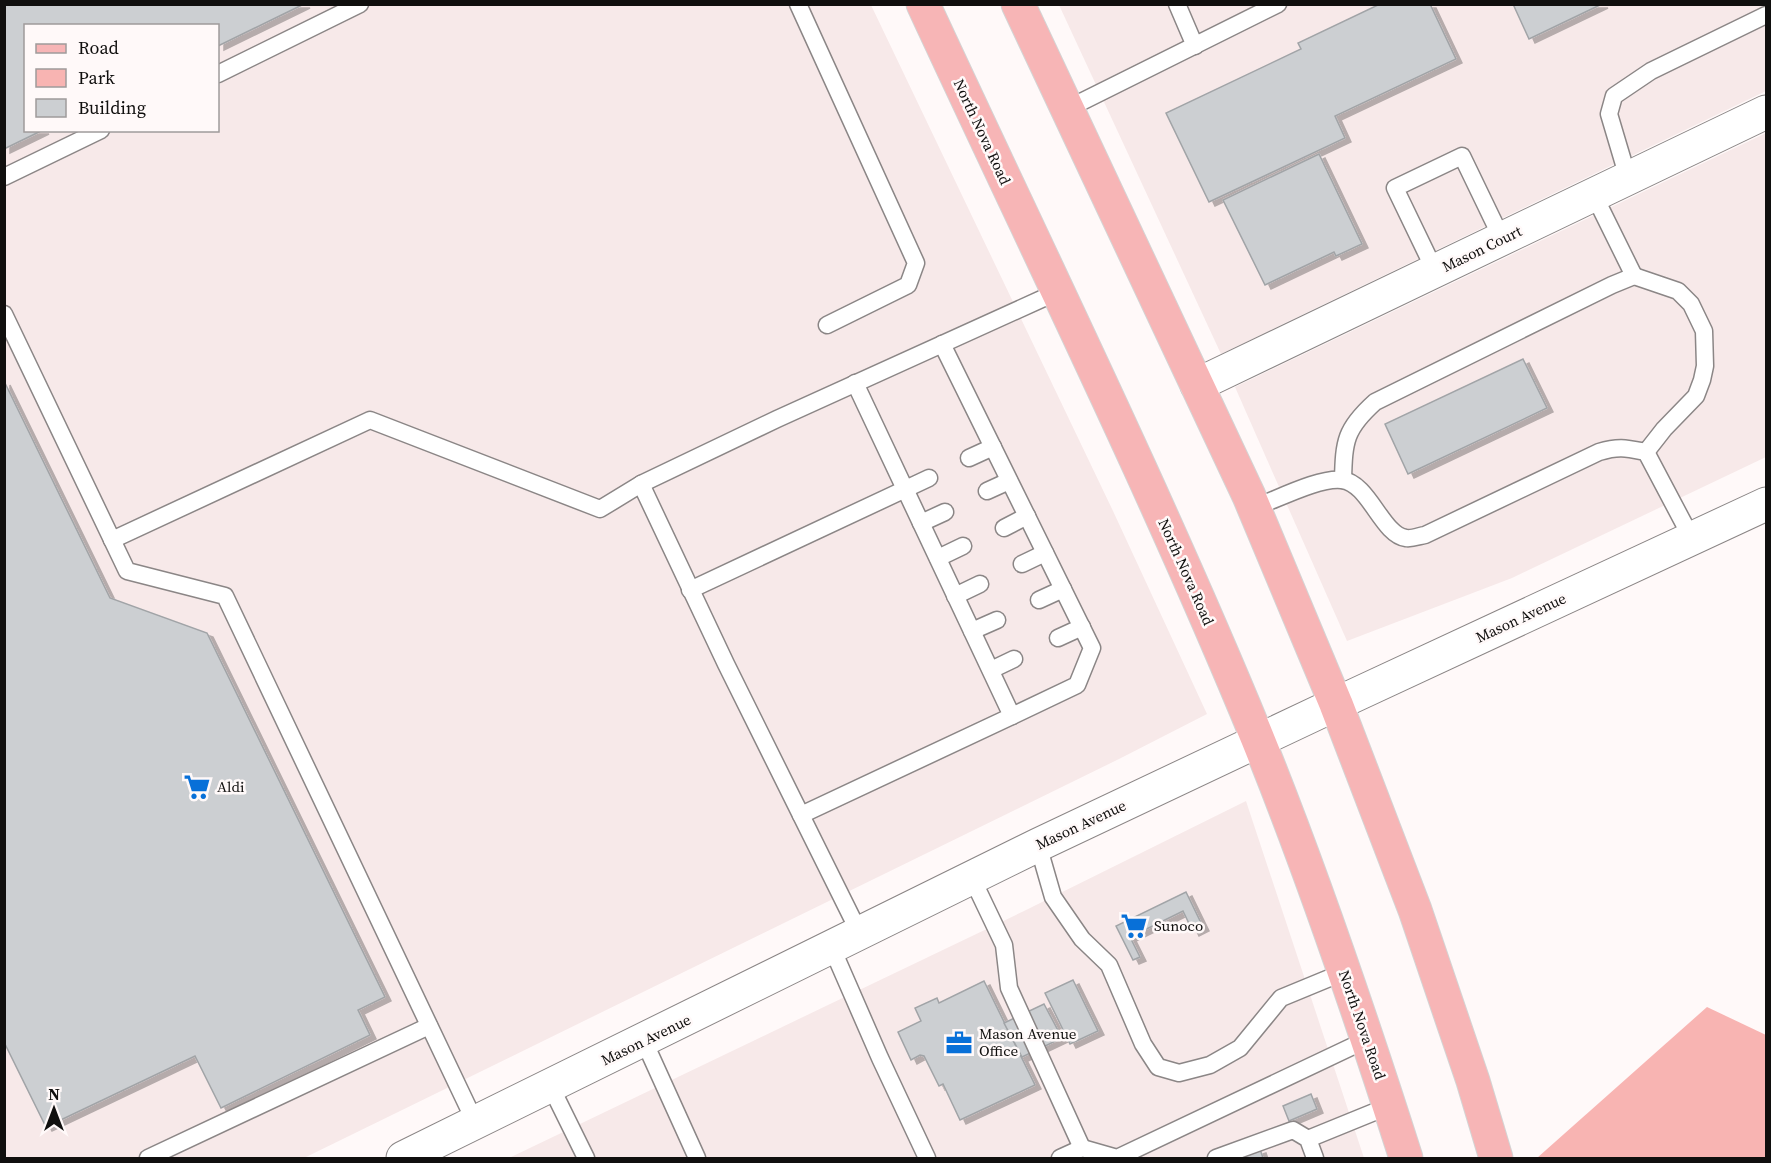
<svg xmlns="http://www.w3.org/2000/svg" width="1771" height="1163" font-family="'Source Serif 4',serif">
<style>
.built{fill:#f7e9e9;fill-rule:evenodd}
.green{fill:#f8b4b2}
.building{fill:#cccfd2;stroke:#a1a4a7;stroke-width:1.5;filter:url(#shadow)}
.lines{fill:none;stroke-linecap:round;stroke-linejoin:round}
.service-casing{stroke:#8b8686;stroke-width:19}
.minor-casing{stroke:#8b8686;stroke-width:35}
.secondary-casing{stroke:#8b8686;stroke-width:35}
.primary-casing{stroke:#d4d4d4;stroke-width:35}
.service{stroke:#fff;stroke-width:16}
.minor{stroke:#fff;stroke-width:33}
.secondary{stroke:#fff;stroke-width:33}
.primary{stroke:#f7b5b6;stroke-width:33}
.labels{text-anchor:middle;stroke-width:5;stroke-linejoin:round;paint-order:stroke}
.street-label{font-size:15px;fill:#100f0e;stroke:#fff9f9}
.poi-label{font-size:15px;fill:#100f0e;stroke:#fff9f9;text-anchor:start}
</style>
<defs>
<filter id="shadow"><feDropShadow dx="6" dy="4" stdDeviation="0" flood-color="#0004"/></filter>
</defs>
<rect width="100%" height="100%" fill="#fff9f9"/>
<g class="built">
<path d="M 5,5 L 871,5 L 1113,511 L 1207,714 L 1119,759 L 304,1158 L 5,1158 ZM 26,26 L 218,26 L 218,130 L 26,130 Z"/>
<polygon points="1059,5 1766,5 1766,91 1221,354"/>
<polygon points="1766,133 1766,457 1512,578 1347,641 1235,387"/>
<polygon points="1246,801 1364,1158 509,1158 1024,911"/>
</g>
<polygon class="green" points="1707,1007 1766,1035 1766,1158 1537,1158"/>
<g class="building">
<polygon points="4,4 304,4 218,46 218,26 26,26 26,130 43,130 4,149"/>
<polygon points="1380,4 1430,4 1456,59 1335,116 1345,138 1209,202 1166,113 1301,49 1298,43"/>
<polygon points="1513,4 1602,4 1529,39"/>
<polygon points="1319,154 1362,244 1336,256 1334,252 1265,285 1223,200"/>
<polygon points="1523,359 1547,408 1408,474 1385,424"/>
<polygon points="4,381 110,598 207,633 385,997 358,1010 370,1035 221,1108 195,1056 46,1127 4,1042"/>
<polygon points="1186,892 1203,927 1193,932 1183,911 1130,937 1140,957 1133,960 1116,926"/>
<polygon points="1073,980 1098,1031 1070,1044 1045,993"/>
<polygon points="984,981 1035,1085 960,1120 943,1084 939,1086 924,1056 920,1055 911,1060 898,1032 921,1021 915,1008 937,998 939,1003"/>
<polygon points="1044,1004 1062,1038 1022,1057 1004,1023"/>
<polygon points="1311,1094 1317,1109 1289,1121 1283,1106"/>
<polygon points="1260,1149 1263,1158 1233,1158"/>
</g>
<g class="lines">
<g class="service-casing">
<g id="service">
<polyline points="798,4 916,263 908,285 827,325"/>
<polyline points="1177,4 1195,46"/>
<polyline points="218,74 360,4"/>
<polyline points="1067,109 1278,4"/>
<polyline points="4,177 101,130"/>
<polyline points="1628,178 1609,114 1614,96 1651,71 1766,15"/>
<polyline points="1594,195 1634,276"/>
<polyline points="1435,271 1395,188 1462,156 1502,239"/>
<polyline points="4,314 127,571 225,596 476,1124"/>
<polyline points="942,344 1092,648 1077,685 1012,716"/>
<polyline points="969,458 993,447"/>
<path d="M 1343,480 C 1344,441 1345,429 1375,402 L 1612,285 L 1634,276 L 1678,291 L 1691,304 L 1704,331 L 1705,366 L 1702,380 L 1696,396 L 1664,429 L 1646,452"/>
<polyline points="641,484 777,419 1057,292"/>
<polyline points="987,491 1009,481"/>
<path d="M 1253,508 C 1276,500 1319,477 1342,480 C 1369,483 1382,535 1406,538 C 1412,539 1419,536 1425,535 L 1599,452 C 1619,446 1626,448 1646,452 L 1692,539"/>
<polyline points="921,523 945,512"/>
<polyline points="1004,528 1027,516"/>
<polyline points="112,540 370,420 600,509 641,484 726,664 860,934"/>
<polyline points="938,558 963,546"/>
<polyline points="1022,564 1045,553"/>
<polyline points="690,590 929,478"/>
<polyline points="955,596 980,584"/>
<polyline points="1039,600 1063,589"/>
<polyline points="972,631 997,620"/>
<polyline points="1058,638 1082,627"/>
<polyline points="991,670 1014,659"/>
<polyline points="801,815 1012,716 855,383"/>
<polyline points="1038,845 1053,897 1082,939 1109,965 1143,1044 1158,1067 1179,1073 1210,1065 1240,1048 1281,998 1344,972"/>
<polyline points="972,878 1004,945 1009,988 1082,1148"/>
<polyline points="832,948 880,1058 927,1158"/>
<polyline points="644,1041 697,1158"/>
<polyline points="551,1087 586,1158"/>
<polyline points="1308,1139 1389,1106"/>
<polyline points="148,1158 429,1026"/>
<polyline points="1060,1158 1082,1148 1117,1158 1368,1039"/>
<polyline points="1216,1158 1293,1130 1308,1139 1315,1158"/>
</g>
</g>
<g class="minor-casing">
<polyline id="minor" points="1197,385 1766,112"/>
</g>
<g class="secondary-casing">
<polyline id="secondary" points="403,1158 1038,845 1336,704 1766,504"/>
</g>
<g class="primary-casing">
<g id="primary">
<path d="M 923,4 C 1036,248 1155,489 1257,737 C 1313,875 1361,1017 1406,1158"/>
<polyline points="1018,4 1249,496 1336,704 1415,910 1473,1081 1496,1158"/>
</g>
</g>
<use href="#service" class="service"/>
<use href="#minor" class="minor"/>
<use href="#secondary" class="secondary"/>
<use href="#primary" class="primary"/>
</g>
<defs>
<g id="supermarket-bare" transform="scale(2.07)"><path d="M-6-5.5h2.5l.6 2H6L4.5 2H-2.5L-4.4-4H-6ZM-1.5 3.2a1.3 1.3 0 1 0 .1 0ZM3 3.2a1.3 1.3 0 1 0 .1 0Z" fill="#0870d8" stroke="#fff9f9" stroke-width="2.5" paint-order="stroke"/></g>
<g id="office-bare" transform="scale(2.07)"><path d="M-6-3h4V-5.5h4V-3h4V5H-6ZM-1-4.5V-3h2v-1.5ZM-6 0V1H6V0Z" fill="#0870d8" stroke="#fff9f9" stroke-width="2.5" paint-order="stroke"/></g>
</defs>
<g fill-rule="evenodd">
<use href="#supermarket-bare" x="197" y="787"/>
<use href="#supermarket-bare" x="1134" y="926"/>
<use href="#office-bare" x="959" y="1043"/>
</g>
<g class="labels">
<g class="street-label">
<text transform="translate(982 132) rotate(65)" y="5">North Nova Road</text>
<text transform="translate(1482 249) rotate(-26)" y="5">Mason Court</text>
<text transform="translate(1186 572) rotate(66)" y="5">North Nova Road</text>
<text transform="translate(1521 618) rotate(-25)" y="5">Mason Avenue</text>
<text transform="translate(1081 825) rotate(-25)" y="5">Mason Avenue</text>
<text transform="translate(1362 1025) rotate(71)" y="5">North Nova Road</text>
<text transform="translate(646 1040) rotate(-26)" y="5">Mason Avenue</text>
</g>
<g class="poi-label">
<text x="217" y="792">Aldi</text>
<text x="1154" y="931">Sunoco</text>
<text x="979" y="1039">Mason Avenue<tspan x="979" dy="17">Office</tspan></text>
</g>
</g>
<rect width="1771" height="1163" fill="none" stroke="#100f0e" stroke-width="12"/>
<rect x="24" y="24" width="195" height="108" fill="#fff9f9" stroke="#9f9b9b" stroke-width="1.5"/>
<rect x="36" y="44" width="30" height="9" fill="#f7b5b6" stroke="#9f9b9b" stroke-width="1.5"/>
<text x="78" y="54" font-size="18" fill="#100f0e">Road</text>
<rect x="36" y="69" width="30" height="18" fill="#f8b4b2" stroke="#9f9b9b" stroke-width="1.5"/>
<text x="78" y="84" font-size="18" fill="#100f0e">Park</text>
<rect x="36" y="99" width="30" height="18" fill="#cccfd2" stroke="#9f9b9b" stroke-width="1.5"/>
<text x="78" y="114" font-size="18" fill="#100f0e">Building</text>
<g transform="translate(54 1109)" stroke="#fff9f9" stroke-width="4.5" paint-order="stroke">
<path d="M0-4.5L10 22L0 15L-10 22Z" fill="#100f0e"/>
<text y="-9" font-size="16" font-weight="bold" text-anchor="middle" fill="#100f0e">N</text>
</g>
</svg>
